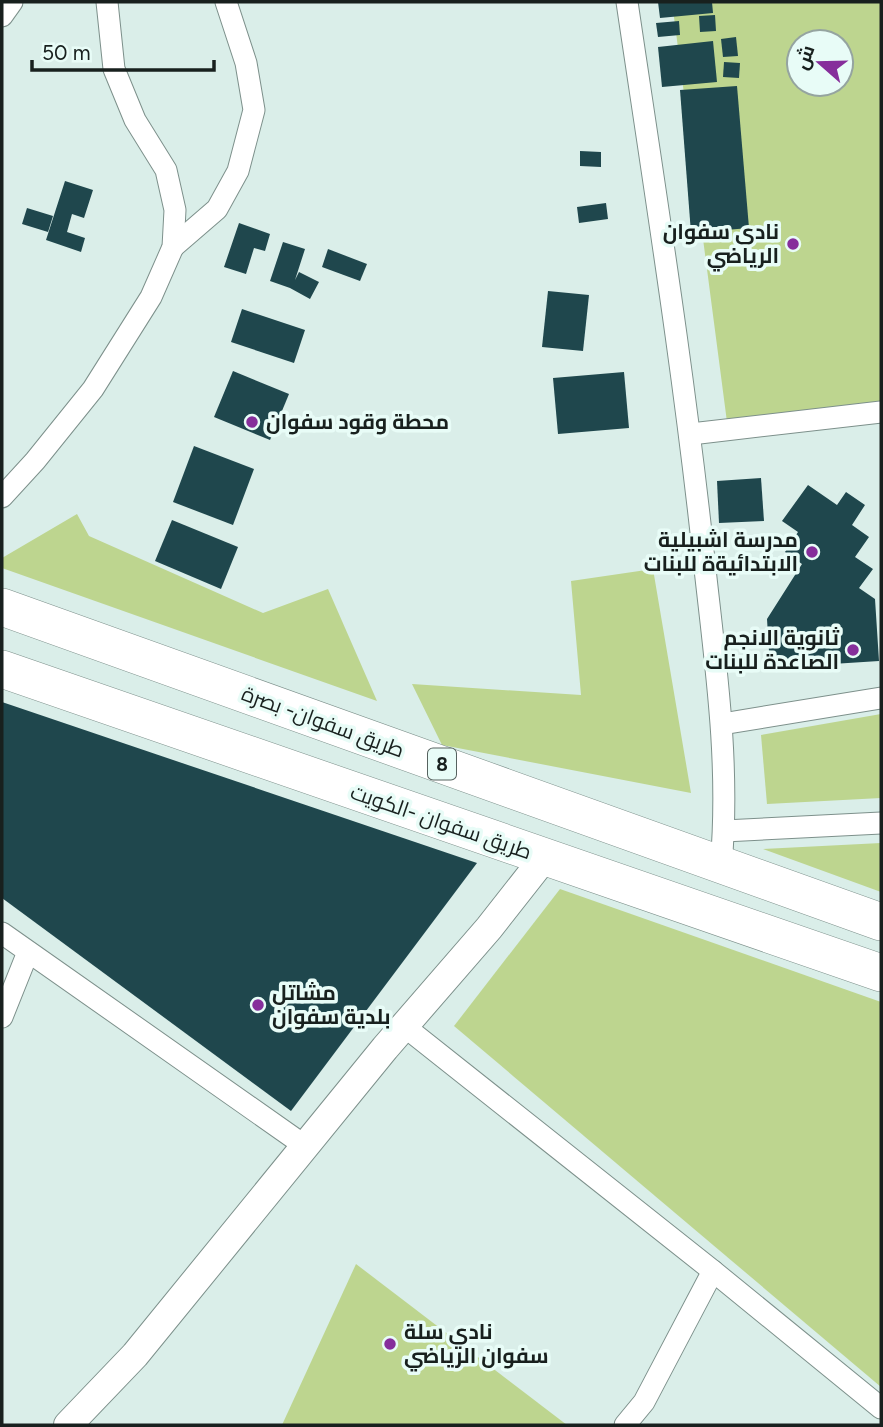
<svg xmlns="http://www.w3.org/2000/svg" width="883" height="1427" font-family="Figtree,Cairo,sans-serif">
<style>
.green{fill:#bdd58f;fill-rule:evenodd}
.building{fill:#1f474d}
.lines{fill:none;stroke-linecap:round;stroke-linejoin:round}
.minor-casing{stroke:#7d908b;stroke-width:23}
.tertiary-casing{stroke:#7d908b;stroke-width:30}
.trunk-casing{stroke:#7d908b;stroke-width:38}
.minor{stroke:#fff;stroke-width:21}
.tertiary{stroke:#fff;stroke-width:28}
.trunk{stroke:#fff;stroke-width:37}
.poi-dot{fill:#862e9b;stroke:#e8fcf7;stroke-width:2.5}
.labels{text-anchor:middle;stroke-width:7;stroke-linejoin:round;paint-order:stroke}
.shield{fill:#e8fcf7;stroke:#56625f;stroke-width:2}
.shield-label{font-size:19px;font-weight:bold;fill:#18201e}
.poi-label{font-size:21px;font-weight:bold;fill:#18201e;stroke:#e8fcf7;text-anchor:end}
.street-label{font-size:21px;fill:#18201e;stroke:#e8fcf7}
</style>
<rect width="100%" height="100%" fill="#daeee9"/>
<g class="green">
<path d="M 672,2 L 881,2 L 881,404 L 727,422 ZM 799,42 L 841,42 L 841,84 L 799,84 Z"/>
<polygon points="77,514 89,536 263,613 328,589 377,701 2,568 2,558"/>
<polygon points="653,569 691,793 442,745 412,684 581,695 571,581"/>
<polygon points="881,714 881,798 767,804 761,735"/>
<polygon points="881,843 881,892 763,849"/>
<polygon points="560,889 881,1002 881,1387 454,1026"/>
<polygon points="356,1264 567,1425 282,1425"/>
</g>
<g class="building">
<polygon points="658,2 712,2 713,13 660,18"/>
<polygon points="715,15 716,31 700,32 699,16"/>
<polygon points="679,21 680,35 658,37 656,23"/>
<polygon points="736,37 738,56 723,57 721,39"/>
<polygon points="713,41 717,82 662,87 658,47"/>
<polygon points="724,62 740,63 739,78 723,77"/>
<polygon points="737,86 749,228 691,233 680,90"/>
<polygon points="580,151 601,152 601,167 580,166"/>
<polygon points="65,181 93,190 84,218 72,214 67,232 85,238 81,252 46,240"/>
<polygon points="606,203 608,219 579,223 577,207"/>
<polygon points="27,208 53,216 48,232 22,224"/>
<polygon points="239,223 270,234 265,251 254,248 246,274 224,267"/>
<polygon points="283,242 305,249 295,280 299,272 319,282 310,299 290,288 270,281"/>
<polygon points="328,249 367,264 360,281 322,267"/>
<polygon points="548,291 589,295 583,351 542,347"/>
<polygon points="242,309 305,330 294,363 231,342"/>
<polygon points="233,371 289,394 270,440 214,417"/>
<polygon points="624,372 629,428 558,434 553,378"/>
<polygon points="194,446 254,469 233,525 173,502"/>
<polygon points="761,478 764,521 719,523 717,481"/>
<polygon points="808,485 837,505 846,492 865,505 852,525 869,537 855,557 873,569 859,588 875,599 879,661 770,668 767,619 802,564 785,552 798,532 782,521"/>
<polygon points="172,520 238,547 221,589 155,561"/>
<polygon points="2,702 477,863 291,1111 2,898"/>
</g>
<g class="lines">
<g class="minor-casing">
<g id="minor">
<path d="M 627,2 C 655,191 685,379 705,569 C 716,668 730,766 721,865"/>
<polyline points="2,16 12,2"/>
<polyline points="173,247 217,209 238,171 254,110 246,63 226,2"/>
<polyline points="691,434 881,412"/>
<polyline points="2,497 35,461 93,389 151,297 173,247 175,210 166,170 135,120 114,69 107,2"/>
<polyline points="722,724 881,698"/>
<polyline points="724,831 881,823"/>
<polyline points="2,933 305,1146"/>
<polyline points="2,1017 28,952"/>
<polyline points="404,1026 713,1271 881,1408"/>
<polyline points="625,1425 644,1402 713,1271"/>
</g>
</g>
<g class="tertiary-casing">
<polyline id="tertiary" points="68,1425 135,1355 385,1048 489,928 544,858"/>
</g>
<g class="trunk-casing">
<g id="trunk">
<polyline points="2,607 881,922"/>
<polyline points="2,669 881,973"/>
</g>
</g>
<use href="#minor" class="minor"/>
<use href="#tertiary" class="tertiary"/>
<use href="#trunk" class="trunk"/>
</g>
<g class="poi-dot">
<circle cx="793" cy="244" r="7"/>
<circle cx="252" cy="422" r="7"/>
<circle cx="812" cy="552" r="7"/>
<circle cx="853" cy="650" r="7"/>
<circle cx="258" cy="1005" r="7"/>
<circle cx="390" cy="1344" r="7"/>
</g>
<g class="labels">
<rect class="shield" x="428" y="748.5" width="28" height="31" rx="5"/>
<g class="shield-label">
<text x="442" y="771">8</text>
</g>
<g class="poi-label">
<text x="779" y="239">نادي سفوان<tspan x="779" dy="24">الرياضي</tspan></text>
<text x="266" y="429" text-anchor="start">محطة وقود سفوان</text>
<text x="798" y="547">مدرسة اشبيلية<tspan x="798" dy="24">الابتدائيةة للبنات</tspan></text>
<text x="839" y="645">ثانوية الانجم<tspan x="839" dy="24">الصاعدة للبنات</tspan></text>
<text x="272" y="1000" text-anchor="start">مشاتل<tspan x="272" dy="24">بلدية سفوان</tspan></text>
<text x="404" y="1339" text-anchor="start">نادي سلة<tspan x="404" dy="24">سفوان الرياضي</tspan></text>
</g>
<g class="street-label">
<text transform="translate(323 722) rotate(20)" y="7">طريق سفوان- بصرة</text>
<text transform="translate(441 822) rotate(19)" y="7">طريق سفوان -الكويت</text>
</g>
</g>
<rect width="883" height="1427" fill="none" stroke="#18201e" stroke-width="7"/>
<g transform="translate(820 63) rotate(290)"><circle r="33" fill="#e8fcf7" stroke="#95a4a0" stroke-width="2"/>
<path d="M0-5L12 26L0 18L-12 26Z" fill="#862e9b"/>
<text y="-10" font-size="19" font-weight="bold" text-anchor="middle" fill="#18201e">ش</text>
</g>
<path d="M32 60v10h182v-10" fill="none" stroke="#18201e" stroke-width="3.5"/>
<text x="42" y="60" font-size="21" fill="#18201e" stroke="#e8fcf7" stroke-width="5" paint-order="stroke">50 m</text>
</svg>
